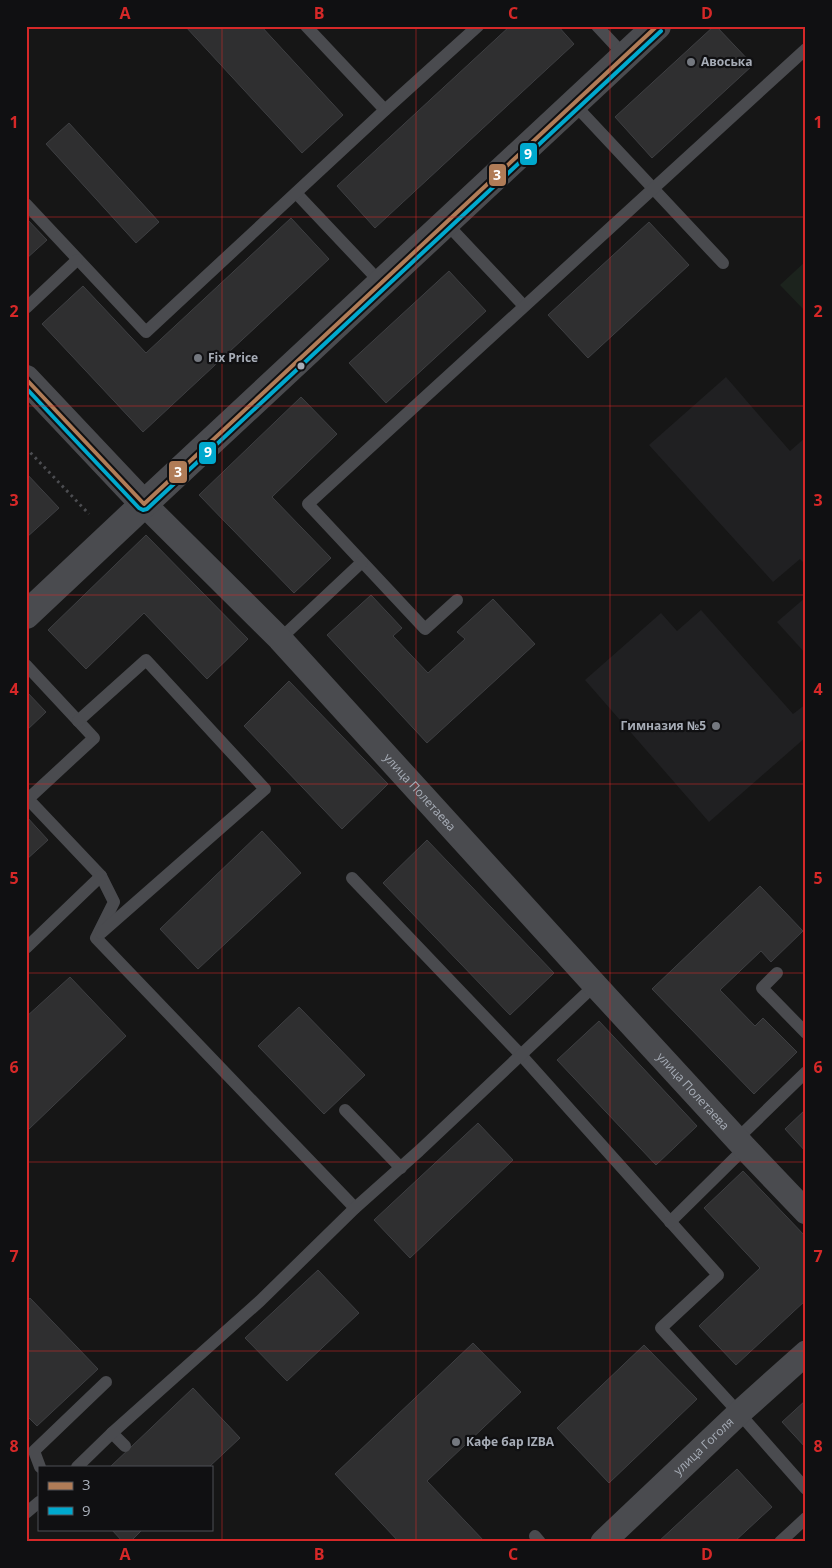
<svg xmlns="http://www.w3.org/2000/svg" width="832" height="1568" font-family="'Open Sans',sans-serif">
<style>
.built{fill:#202022}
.pitch{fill:#1c231d}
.building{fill:#2f2f30;stroke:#3e3f42}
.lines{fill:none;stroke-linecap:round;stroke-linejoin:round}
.path{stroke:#4c4d51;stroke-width:3;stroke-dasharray:2.5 4;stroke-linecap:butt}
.service{stroke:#4a4b4f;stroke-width:12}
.minor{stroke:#4a4b4f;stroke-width:25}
.tertiary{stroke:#4a4b4f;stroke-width:28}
.bus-1-casing{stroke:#101012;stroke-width:8}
.bus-2-casing{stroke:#101012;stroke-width:8}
.bus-1{stroke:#b07c57;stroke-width:4}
.bus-2{stroke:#00a9ce;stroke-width:4}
.grid{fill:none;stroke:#d62828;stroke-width:1;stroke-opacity:0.55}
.poi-dot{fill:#74787f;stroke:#101012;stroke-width:2}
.bus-dot{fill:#a7adb7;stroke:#101012;stroke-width:2}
.labels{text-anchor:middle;stroke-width:4.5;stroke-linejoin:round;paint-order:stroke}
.poi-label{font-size:12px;font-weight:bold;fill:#a7adb7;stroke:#101012;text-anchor:start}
.street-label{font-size:12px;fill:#a7adb7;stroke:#101012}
.line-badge{stroke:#101012;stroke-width:2}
.badge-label{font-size:14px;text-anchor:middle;font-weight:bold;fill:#fff}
.neatline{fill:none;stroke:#d62828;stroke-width:2}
.grid-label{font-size:16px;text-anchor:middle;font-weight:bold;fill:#d62828}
</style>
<rect width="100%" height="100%" fill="#161616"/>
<g class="built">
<polygon points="726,377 790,451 806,437 806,565 800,559 773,582 649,445"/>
<polygon points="806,597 806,654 777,622"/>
<polygon points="701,610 793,714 806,704 806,737 709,822 585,680 661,613 677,631"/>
</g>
<polygon class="pitch" points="806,261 806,312 780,285"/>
<g class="building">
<polygon points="185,26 261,26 343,115 302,153"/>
<polygon points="510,26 558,26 574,44 375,228 337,186"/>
<polygon points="714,26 716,26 753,65 652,158 615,117"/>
<polygon points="69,123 159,222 136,243 46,144"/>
<polygon points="26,218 47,240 26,259"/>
<polygon points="291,218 329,259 143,432 42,324 83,286 146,353"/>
<polygon points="649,222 689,265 588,358 548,315"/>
<polygon points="449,271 486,311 386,403 349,363"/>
<polygon points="301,397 337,434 272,497 331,558 294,593 199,495"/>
<polygon points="26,473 59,508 26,538"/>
<polygon points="146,535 248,639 207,679 144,613 86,669 48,630"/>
<polygon points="371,595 402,628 393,636 428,673 465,639 457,632 493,599 535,644 427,743 327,635"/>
<polygon points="289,681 388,784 342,829 244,726"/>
<polygon points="26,691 46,712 26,731"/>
<polygon points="26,816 48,840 26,860"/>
<polygon points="262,831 301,873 198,969 160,929"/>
<polygon points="427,840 554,973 510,1015 383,883"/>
<polygon points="760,886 803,931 771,962 761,951 720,990 755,1026 763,1018 797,1052 754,1094 652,989"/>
<polygon points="70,977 126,1036 29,1129 26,1126 26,1017"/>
<polygon points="299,1007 365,1075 324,1114 258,1046"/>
<polygon points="599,1021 697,1126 656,1165 557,1060"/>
<polygon points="806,1109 806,1152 785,1129"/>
<polygon points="478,1123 513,1160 410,1258 374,1220"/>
<polygon points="743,1171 806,1237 806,1300 736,1365 699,1326 760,1268 704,1208"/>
<polygon points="318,1270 359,1313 287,1381 245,1338"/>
<polygon points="30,1298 98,1369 37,1426 26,1415 26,1302"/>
<polygon points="473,1343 521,1392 427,1481 485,1542 399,1542 335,1474"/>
<polygon points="644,1345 697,1399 609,1483 557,1428"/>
<polygon points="193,1388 240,1438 209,1467 110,1467"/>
<polygon points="806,1400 806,1448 782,1422"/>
<polygon points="737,1469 772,1507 734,1542 658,1542"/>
<polygon points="111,1529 143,1529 130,1542 123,1542"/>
</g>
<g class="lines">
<polyline class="path" points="26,448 89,514"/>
<g class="service">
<polyline points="306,26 385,110"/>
<polyline points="597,26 625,56"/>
<polyline points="574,104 723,263"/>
<polyline points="296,193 381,283"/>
<polyline points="26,204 146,332 385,110 478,26"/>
<polyline points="446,223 524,306"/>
<polyline points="26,308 77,260"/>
<polyline points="457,600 425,629 308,504 806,49"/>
<polyline points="280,639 362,562"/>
<polyline points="26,665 94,738 28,799 101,876 114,902 96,938 355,1208"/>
<polyline points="78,721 146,660 265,789 101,933"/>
<polyline points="352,878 521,1055 718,1275 661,1328 739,1413 806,1489"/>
<polyline points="26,948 101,876"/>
<polyline points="777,973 762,988 806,1033"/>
<polyline points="345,1110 401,1168"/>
<polyline points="737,1139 806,1072"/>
<polyline points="670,1222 745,1148"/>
<polyline points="112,1433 125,1446"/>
<polyline points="40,1467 34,1451 106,1382"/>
<polyline points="77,1467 112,1433 260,1301 355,1208 419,1151 595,985"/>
<polyline points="26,1513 39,1502"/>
<polyline points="535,1536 540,1542"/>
<polyline points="780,1542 806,1518"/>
</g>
<g class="minor">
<path id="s1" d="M 144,504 L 280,639 L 595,985 L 745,1148 L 806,1212"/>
<path id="s2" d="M 603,1542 L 739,1413 L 806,1353"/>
</g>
<g class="tertiary">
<polyline points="26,379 144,504"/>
<polyline points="26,615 144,504 657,26"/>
</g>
<g class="bus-1-casing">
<polyline id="bus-1" points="26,379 144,504 657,26"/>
</g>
<g class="bus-2-casing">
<polyline id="bus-2" points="26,388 139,508 143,510 147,509 661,31"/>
</g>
<use href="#bus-1" class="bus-1"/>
<use href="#bus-2" class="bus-2"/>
</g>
<path class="grid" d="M 222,26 L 222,1542M 416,26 L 416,1542M 610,26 L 610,1542M 26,217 L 806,217M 26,406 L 806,406M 26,595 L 806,595M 26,784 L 806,784M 26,973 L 806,973M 26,1162 L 806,1162M 26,1351 L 806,1351"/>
<g class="poi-dot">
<circle cx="691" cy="62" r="5"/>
<circle cx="198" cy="358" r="5"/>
<circle cx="716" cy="726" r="5"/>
<circle cx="456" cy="1442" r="5"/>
</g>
<circle class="bus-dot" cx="301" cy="366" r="4.5"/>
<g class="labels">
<g class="poi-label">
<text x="701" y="66">Авоська</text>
<text x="208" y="362">Fix Price</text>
<text x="706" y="730" text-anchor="end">Гимназия №5</text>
<text x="466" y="1446">Кафе бар IZBA</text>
</g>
<g class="street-label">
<text dy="4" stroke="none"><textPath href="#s1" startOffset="399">улица Полетаева</textPath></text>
<text dy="4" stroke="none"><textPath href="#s1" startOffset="804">улица Полетаева</textPath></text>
<text dy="4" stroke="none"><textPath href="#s2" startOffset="139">улица Гоголя</textPath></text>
</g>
</g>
<g class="line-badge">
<rect x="519" y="142" width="19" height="24" rx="5" fill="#00a9ce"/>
<rect x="488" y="163" width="19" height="24" rx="5" fill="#b07c57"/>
<rect x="198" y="441" width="19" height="24" rx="5" fill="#00a9ce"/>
<rect x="168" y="460" width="20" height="24" rx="5" fill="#b07c57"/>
</g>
<g class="badge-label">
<text x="528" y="159">9</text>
<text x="497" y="180">3</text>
<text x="208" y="457">9</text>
<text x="178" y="477">3</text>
</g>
<rect width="832" height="1568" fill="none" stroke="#101012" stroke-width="55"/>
<rect x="38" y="1466" width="175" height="65" fill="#101012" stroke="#4c4f54"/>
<rect x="48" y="1482" width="25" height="8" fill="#b07c57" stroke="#4c4f54"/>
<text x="82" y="1490" font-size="15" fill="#a7adb7">3</text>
<rect x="48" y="1507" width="25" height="8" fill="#00a9ce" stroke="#4c4f54"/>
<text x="82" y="1516" font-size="15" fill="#a7adb7">9</text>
<rect x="28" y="28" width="776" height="1512" class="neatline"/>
<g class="grid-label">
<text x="125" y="19">A</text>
<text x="319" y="19">B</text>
<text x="513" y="19">C</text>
<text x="707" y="19">D</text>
<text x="14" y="128">1</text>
<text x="818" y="128">1</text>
<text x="14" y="317">2</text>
<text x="818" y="317">2</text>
<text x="14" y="506">3</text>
<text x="818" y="506">3</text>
<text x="14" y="695">4</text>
<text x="818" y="695">4</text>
<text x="14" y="884">5</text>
<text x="818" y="884">5</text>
<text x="14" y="1073">6</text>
<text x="818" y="1073">6</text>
<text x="14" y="1262">7</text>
<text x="818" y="1262">7</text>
<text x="14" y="1452">8</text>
<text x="818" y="1452">8</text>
<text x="125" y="1560">A</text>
<text x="319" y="1560">B</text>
<text x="513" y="1560">C</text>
<text x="707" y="1560">D</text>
</g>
</svg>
